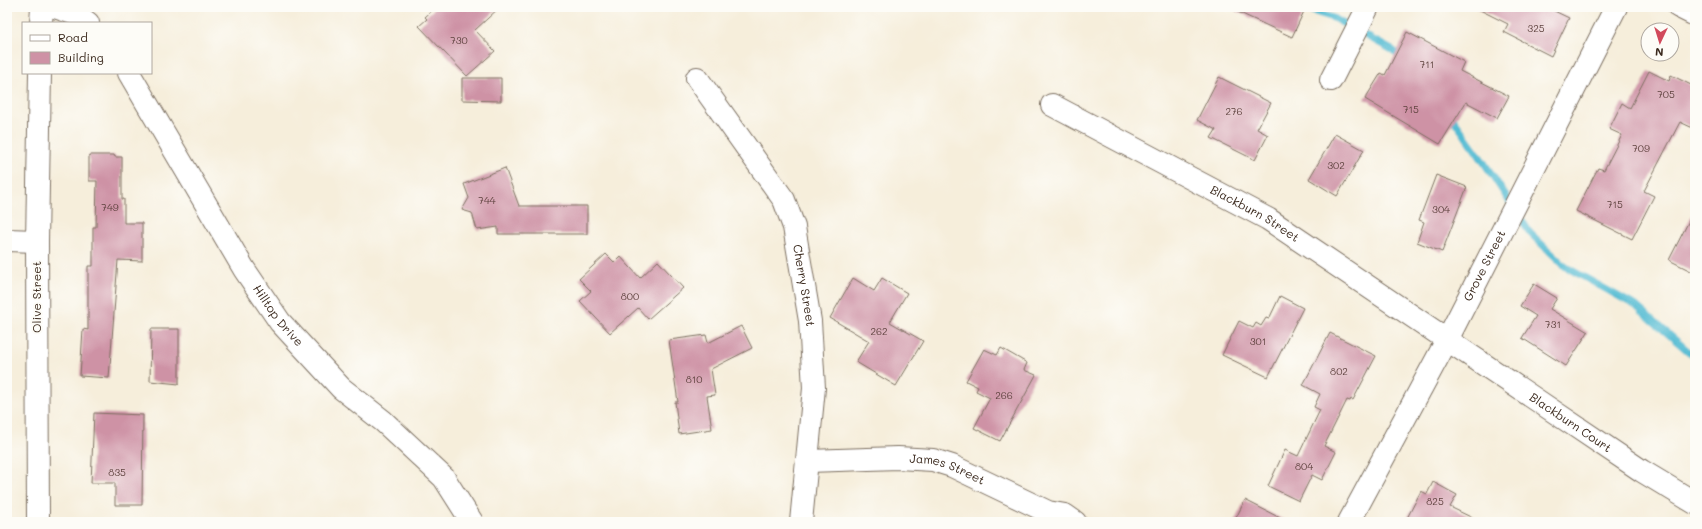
<svg xmlns="http://www.w3.org/2000/svg" width="1702" height="529" font-family="Mali,sans-serif">
<style>
.lines{fill:none;stroke-linecap:round;stroke-linejoin:round}
.stream{stroke:#55bcd3;stroke-width:7}
.building{fill:#ce92a5}
.street-casing{stroke:#7c6f60;stroke-width:24}
.street{stroke:#fff;stroke-width:22}
.labels{text-anchor:middle;stroke-width:4;stroke-linejoin:round;paint-order:stroke}
.number-label{font-size:10px;fill:#604440}
.street-label{font-size:12px;fill:#3b2a1e;stroke:#fdfcf7}
</style>
<rect width="100%" height="100%" fill="#fdfcf7"/>
<filter id="ink" filterUnits="userSpaceOnUse"><feTurbulence type="fractalNoise" baseFrequency=".025" numOctaves="2"/><feDisplacementMap in="SourceGraphic" scale="8" xChannelSelector="R" yChannelSelector="G"/><feConvolveMatrix kernelMatrix="1 2 1 2 8 2 1 2 1" color-interpolation-filters="sRGB"/></filter>
<filter id="wash" filterUnits="userSpaceOnUse"><feTurbulence type="fractalNoise" baseFrequency=".012" numOctaves="4" result="noise"/><feDisplacementMap in="SourceGraphic" scale="16" xChannelSelector="R" yChannelSelector="G"/><feGaussianBlur stdDeviation="0.9" result="paint"/><feColorMatrix in="noise" values="0 0 0 0 0 0 0 0 0 0 0 0 0 0 0 0 0 1.4 0 .05"/><feComposite in="paint" operator="in"/></filter>
<g filter="url(#wash)">
<rect width="100%" height="100%" fill="#f6eedb"/>
<g class="lines">
<g class="stream">
<polyline points="1300,7 1333,18 1394,51 1401,59"/>
<polyline points="1449,113 1483,161 1530,233 1566,267 1636,306 1695,357"/>
</g>
</g>
<g id="blocks">
<g class="building">
<polygon points="436,7 500,7 475,30 495,51 467,76 419,26 427,19 425,17"/>
<polygon points="1227,7 1306,7 1292,37"/>
<polygon points="1474,7 1546,7 1569,18 1551,56 1504,32 1508,24"/>
<polygon points="1407,32 1464,62 1460,71 1509,96 1497,118 1466,102 1440,144 1365,99 1381,73 1385,75"/>
<polygon points="1649,71 1669,81 1671,75 1695,87 1695,129 1680,122 1644,191 1654,196 1632,239 1576,211 1598,168 1604,170 1622,135 1609,129 1622,103 1630,108"/>
<polygon points="1219,77 1271,103 1257,129 1268,135 1255,160 1211,138 1216,130 1197,120"/>
<polygon points="462,78 501,78 501,101 462,100"/>
<polygon points="1335,134 1364,150 1337,196 1309,179"/>
<polygon points="89,155 114,155 115,157 122,157 122,199 124,199 124,223 142,223 142,261 118,260 109,378 80,376 83,329 88,330 88,266 93,266 93,227 96,227 97,181 89,181"/>
<polygon points="505,168 519,206 587,206 587,234 498,234 498,227 477,230 472,213 462,210 469,198 464,184"/>
<polygon points="1436,175 1467,187 1442,252 1417,242 1424,222 1419,220"/>
<polygon points="1695,209 1695,273 1669,260"/>
<polygon points="606,254 614,262 620,256 640,278 658,261 683,288 648,319 638,308 610,333 580,301 591,291 579,279"/>
<polygon points="853,278 874,291 882,278 907,293 890,322 923,341 896,386 856,362 869,341 830,318"/>
<polygon points="1534,284 1557,298 1550,309 1588,332 1566,366 1522,338 1536,316 1520,306"/>
<polygon points="1280,296 1303,308 1268,377 1222,355 1239,321 1253,328 1256,323 1261,326 1266,318 1269,319"/>
<polygon points="741,326 752,348 711,369 715,395 707,396 712,429 679,434 675,402 678,402 669,340 706,335 708,343"/>
<polygon points="151,329 179,329 179,384 150,381"/>
<polygon points="1330,333 1376,356 1353,400 1351,399 1350,401 1347,400 1324,446 1336,452 1322,480 1312,475 1299,501 1268,486 1285,450 1298,456 1320,410 1314,407 1320,394 1303,385"/>
<polygon points="1001,348 1027,363 1024,370 1036,375 1000,441 974,428 990,398 976,391 978,387 966,381 984,349 997,355"/>
<polygon points="94,413 143,415 142,505 115,505 115,483 91,483"/>
<polygon points="1433,482 1457,495 1450,507 1481,522 1405,522 1421,491 1427,494"/>
<polygon points="1245,500 1288,522 1234,522"/>
</g>
</g>
</g>
<g filter="url(#ink)">
<use href="#blocks" fill-opacity="0" stroke="#7c6f60" stroke-width="1"/>
<g class="lines">
<g class="street-casing">
<g id="street">
<polyline points="55,7 76,14 88,23"/>
<polyline points="1679,7 1695,15"/>
<polyline points="41,23 42,7"/>
<path id="s1" d="M 129,73 L 244,269 L 280,322 L 341,388 L 383,421 L 444,478 L 472,522"/>
<path id="s2" d="M 697,78 L 784,200 L 794,227 L 810,321 L 814,388 L 801,522"/>
<polyline points="1331,80 1368,7"/>
<path id="s3" d="M 1052,105 L 1268,219 L 1642,471 L 1695,503"/>
<polyline points="7,240 37,241"/>
<path id="s4" d="M 808,461 L 898,458 L 933,460 L 952,466 L 1048,512 L 1065,515 L 1075,522"/>
<polyline points="38,522 37,241 40,73"/>
<path id="s5" d="M 1349,522 L 1447,340 L 1616,7"/>
</g>
</g>
<use href="#street" class="street"/>
</g>
</g>
<g class="labels">
<g class="number-label">
<text x="1536" y="32">325</text>
<text x="459" y="44">730</text>
<text x="1427" y="68">711</text>
<text x="1666" y="98">705</text>
<text x="1411" y="113">715</text>
<text x="1234" y="115">276</text>
<text x="1641" y="152">709</text>
<text x="1336" y="169">302</text>
<text x="487" y="204">744</text>
<text x="1615" y="208">715</text>
<text x="110" y="211">749</text>
<text x="1441" y="213">304</text>
<text x="630" y="300">800</text>
<text x="1553" y="328">731</text>
<text x="879" y="335">262</text>
<text x="1258" y="345">301</text>
<text x="1339" y="375">802</text>
<text x="694" y="383">810</text>
<text x="1004" y="399">266</text>
<text x="1304" y="470">804</text>
<text x="117" y="476">835</text>
<text x="1435" y="505">825</text>
</g>
<g class="street-label">
<text dy="4" stroke="none"><textPath href="#s3" startOffset="230">Blackburn Street</textPath></text>
<text dy="4" stroke="none"><textPath href="#s5" startOffset="290">Grove Street</textPath></text>
<text dy="4" stroke="none"><textPath href="#s2" startOffset="238">Cherry Street</textPath></text>
<text transform="translate(37 297) rotate(-90)" y="4">Olive Street</text>
<text dy="4" stroke="none"><textPath href="#s1" startOffset="285">Hilltop Drive</textPath></text>
<text dy="4" stroke="none"><textPath href="#s3" startOffset="609">Blackburn Court</textPath></text>
<text dy="4" stroke="none"><textPath href="#s4" startOffset="141">James Street</textPath></text>
</g>
</g>
<rect width="1702" height="529" fill="none" stroke="#fdfcf7" stroke-width="24"/>
<rect x="22" y="22" width="130" height="52" fill="#fdfcf7" stroke="#afa8a0"/>
<rect x="30" y="35" width="20" height="6" fill="#ffffff" stroke="#afa8a0"/>
<text x="58" y="42" font-size="12" fill="#3b2a1e">Road</text>
<rect x="30" y="52" width="20" height="12" fill="#ce92a5" stroke="#afa8a0"/>
<text x="58" y="62" font-size="12" fill="#3b2a1e">Building</text>
<g transform="translate(1660 42) rotate(184)"><circle r="19" fill="#fdfcf7" stroke="#afa8a0"/>
<path d="M0-3L7 15L0 10L-7 15Z" fill="#d1495b"/>
<text y="-6" font-size="11" font-weight="bold" text-anchor="middle" fill="#3b2a1e">N</text>
</g>
</svg>
